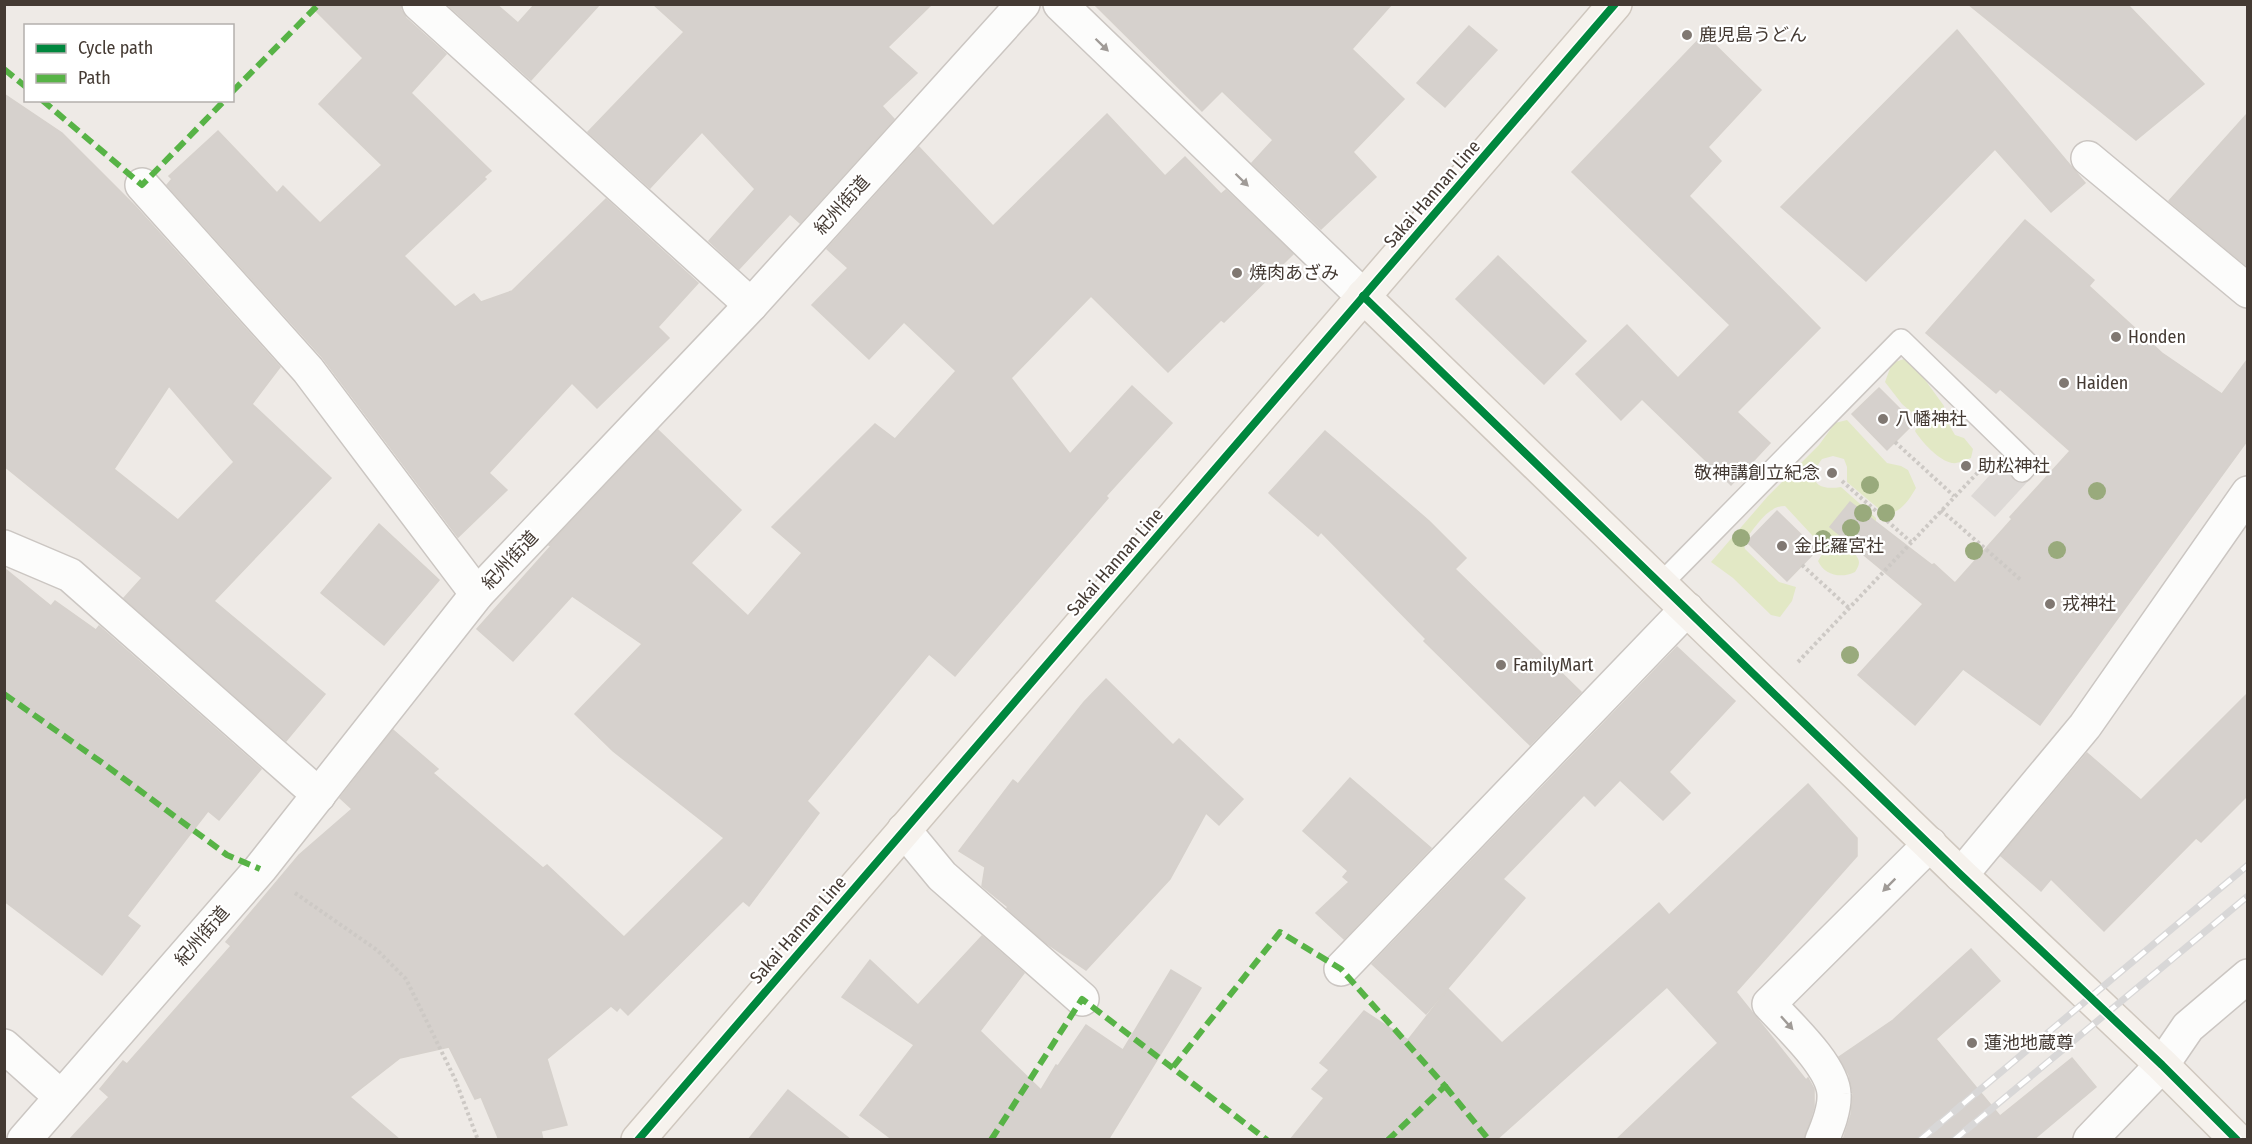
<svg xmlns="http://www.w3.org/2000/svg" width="2252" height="1144" font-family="'Fira Sans Condensed','Noto Sans JP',sans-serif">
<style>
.green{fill:#e2e8c5}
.parking{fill:#ddd9d6}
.building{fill:#d6d1cd;stroke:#d6d1cc;stroke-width:1.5;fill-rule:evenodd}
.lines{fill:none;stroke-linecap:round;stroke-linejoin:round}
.lane-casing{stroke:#cbc6c2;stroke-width:24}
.street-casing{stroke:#cbc6c2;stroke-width:36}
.secondary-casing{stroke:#cfc7be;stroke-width:36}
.path{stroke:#cdc9c5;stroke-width:4;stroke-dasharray:3 3;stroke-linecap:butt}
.lane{stroke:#fcfcfb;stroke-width:21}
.street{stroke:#fcfcfb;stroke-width:33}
.secondary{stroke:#f6f2ed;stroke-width:33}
.rail-casing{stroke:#d8d7d7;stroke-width:7}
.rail{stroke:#fff;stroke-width:4.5;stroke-dasharray:14;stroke-linecap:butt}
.quiet{stroke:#57b346;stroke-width:6;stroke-dasharray:12 6;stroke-linecap:butt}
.cycleway-casing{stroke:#fff;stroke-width:11}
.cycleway{stroke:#00873e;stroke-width:8}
.tree{fill:#99aa7c}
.oneway{fill:#a09b97}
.poi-dot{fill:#807872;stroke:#fff;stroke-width:2}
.labels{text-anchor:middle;stroke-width:4.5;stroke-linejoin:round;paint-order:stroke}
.poi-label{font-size:18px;fill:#443a33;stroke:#fff;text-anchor:start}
.street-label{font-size:18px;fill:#443a33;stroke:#fff}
</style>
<rect width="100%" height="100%" fill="#eeeae6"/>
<g class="green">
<path d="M 1904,359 L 1915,366 L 1944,406 L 1945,418 L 1955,435 L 1964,438 L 1973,449 L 1971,458 C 1965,460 1958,464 1952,463 C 1938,460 1922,442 1915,431 L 1919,424 L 1915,415 L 1902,404 L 1885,382 L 1892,363 Z"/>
<path d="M 1847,420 L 1887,463 L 1901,466 L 1908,470 L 1916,488 C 1909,500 1900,514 1885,514 L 1847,482 L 1847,467 L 1844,459 L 1833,456 L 1822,459 C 1806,481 1817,491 1841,487 L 1876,518 L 1876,522 L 1854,553 C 1861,561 1860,564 1855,572 C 1841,579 1824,575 1818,561 L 1824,551 L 1823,547 L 1785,506 C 1766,506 1755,529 1743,542 L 1745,549 L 1779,582 L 1796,587 L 1792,601 L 1780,617 L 1771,615 L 1733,578 L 1711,562 L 1768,496 L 1819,445 L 1835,423 Z"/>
</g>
<polygon class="parking" points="2006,457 2030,479 1995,517 1971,496"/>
<g class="building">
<polygon points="309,4 401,4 401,10 406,18 446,54 411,93 491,171 484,177 486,179 404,256 455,307 474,294 481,302 512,291 606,199 698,283 658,327 669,338 597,408 572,383 489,473 507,490 458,537 322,357 167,185 172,179 169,176 218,131 277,193 283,186 320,223 382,165 319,104 363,58"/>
<polygon points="447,4 496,4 518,23 535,4 600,4 531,80"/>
<polygon points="653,4 932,4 888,47 917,73 882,106 894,119 800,223 790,214 739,269 709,241 755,189 702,132 650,188 588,132 684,32"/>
<polygon points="1094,4 1392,4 1352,49 1404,99 1353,152 1376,177 1321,229 1252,163 1273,140 1222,91 1202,111"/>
<polygon points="1968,4 2127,4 2204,84 2136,140"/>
<polygon points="1469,26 1497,50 1445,107 1417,83"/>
<polygon points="1957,30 2085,183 2051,212 1995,149 1866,281 1781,207"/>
<polygon points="1704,34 1761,90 1708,147 1721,161 1689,196 1820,328 1737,412 1770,443 1731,485 1642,399 1621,420 1576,374 1627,325 1678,378 1730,325 1572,172"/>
<path d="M 4,94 L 62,133 L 136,207 L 280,367 L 252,404 L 331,478 L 214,601 L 325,694 L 286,741 L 124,598 L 142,578 L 4,466 ZM 169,386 L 234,462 L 178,520 L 114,469 Z"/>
<polygon points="1107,114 1165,176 1185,157 1221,194 1226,190 1293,254 1224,322 1221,320 1168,372 1091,296 1011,378 1070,454 1132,386 1172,423 1106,496 1108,498 955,676 929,654 807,801 819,813 749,906 743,901 628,1015 620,1007 617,1011 611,1006 547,1059 567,1125 541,1131 543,1140 499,1140 481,1097 475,1099 449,1047 400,1058 350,1097 400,1140 69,1140 109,1097 100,1089 123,1061 127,1064 231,946 226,942 299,855 352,809 340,798 393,730 438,769 433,773 543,868 547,865 624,937 724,838 613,751 575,714 642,644 572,596 513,661 477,629 551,546 549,545 658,430 741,510 691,563 748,616 802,553 772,527 875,424 895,439 956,371 904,322 869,359 812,305 848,268 827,249 919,147 993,226"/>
<polygon points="2247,114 2247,266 2169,201"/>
<polygon points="2025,220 2094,280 2089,286 2162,353 2222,394 2247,360 2247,441 2040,725 1963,669 1915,725 1858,675 1923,604 1830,527 1850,502 1932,565 1934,564 1955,583 2012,519 2010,517 2070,451 2000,389 1996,393 1926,333"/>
<polygon points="1498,256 1586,341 1544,384 1456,299"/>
<polygon points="1879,388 1914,423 1887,450 1852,414"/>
<polygon points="1325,431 1429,521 1466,558 1455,569 1581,692 1530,745 1424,641 1426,639 1321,532 1318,536 1269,493"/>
<polygon points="1777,511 1817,550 1787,581 1747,542"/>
<polygon points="379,524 439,580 384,645 321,593"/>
<polygon points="4,568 51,606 55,601 96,630 99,626 261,769 219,820 208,811 127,916 140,926 102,975 4,901"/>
<polygon points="1677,647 1735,701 1669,772 1690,793 1663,820 1620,780 1595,806 1584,795 1503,879 1525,898 1426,1014 1372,964"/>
<polygon points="1106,679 1173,745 1179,739 1243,799 1219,825 1206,813 1170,879 1086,970 1046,943 1007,908 1008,907 982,886 985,867 959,851 1013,780 1018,784 1084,702"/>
<polygon points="2247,694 2247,796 2201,842 2196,838 2104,931 2051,879 2041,891 2001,856 2087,753 2141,800"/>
<polygon points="1350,778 1431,848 1344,939 1316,913 1349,882 1343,877 1348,871 1303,831"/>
<polygon points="1808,784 1857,838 1857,856 1736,992 1806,1080 1808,1078 1814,1089 1814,1107 1804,1140 1616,1140 1718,1043 1667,987 1496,1140 1290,1140 1324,1098 1312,1089 1329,1070 1320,1063 1364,1011 1408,1040 1448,989 1502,1043 1659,903 1669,915"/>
<polygon points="982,936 1024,973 980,1031 1041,1090 1056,1065 1058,1066 1086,1025 1123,1050 1171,970 1201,988 1108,1140 893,1140 860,1115 914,1045 842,997 870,960 918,1005"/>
<polygon points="1971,949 2000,981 1936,1039 2000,1116 2072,1058 2096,1087 2033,1140 1843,1140 1851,1115 1853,1094 1849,1075 1839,1057 1893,1020"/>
<polygon points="788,1090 851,1140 748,1140"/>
</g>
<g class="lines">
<g class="lane-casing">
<polyline id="lane" points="1661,584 1901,340 2028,464 2022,471"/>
</g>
<g class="street-casing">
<g id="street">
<polyline points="419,4 751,305"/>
<polyline points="1060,4 1363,296"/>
<polyline points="2088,158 2248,291"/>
<polyline points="142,185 308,370 477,594"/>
<polyline points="4,547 70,575 319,795"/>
<polyline points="904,830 942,876 1082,999"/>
<polyline points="1961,875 2085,726 2248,493"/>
<polyline points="1341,969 1687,609"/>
<polyline points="4,1046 61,1097"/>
<polyline points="24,1140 260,869 477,594 751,305 1023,4"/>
<path d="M 1822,1140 C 1828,1126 1835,1109 1834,1094 C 1833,1066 1788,1025 1769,1004 L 1930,844"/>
<polyline points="2090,1140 2162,1065 2188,1027 2248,976"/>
</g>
</g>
<g class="secondary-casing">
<g id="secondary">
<polyline points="1363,296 1961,875 2162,1065 2237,1140"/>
<polyline points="638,1140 1615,4"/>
</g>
</g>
<g class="path">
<polyline points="1895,442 1954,496"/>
<polyline points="1842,481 1911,542"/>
<polyline points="1941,510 2021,580"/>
<polyline points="1802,565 1849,608"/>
<polyline points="1798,662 1983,467"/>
<polyline points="295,893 377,950 406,979 455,1079 478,1140"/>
</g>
<use href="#lane" class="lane"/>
<use href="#street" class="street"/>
<use href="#secondary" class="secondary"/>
<g class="rail-casing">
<g id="rail">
<polyline points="1920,1140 2248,865"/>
<polyline points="1954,1140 2248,896"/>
</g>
</g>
<use href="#rail" class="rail"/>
<g class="quiet">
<polyline points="4,69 26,87"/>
<polyline points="232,92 319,4"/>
<polyline points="42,100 142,185 225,100"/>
<polyline points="4,694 104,764 227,855 260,869"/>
<polyline points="1173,1067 1280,932 1341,969 1445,1086 1388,1140"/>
<polyline points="1445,1086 1489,1140"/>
<polyline points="991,1140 1082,999 1267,1140"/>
</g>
<g class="cycleway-casing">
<g id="cycleway">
<polyline points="1363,296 1961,875 2162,1065 2237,1140"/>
<polyline points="638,1140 1615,4"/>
</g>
</g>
<use href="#cycleway" class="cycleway"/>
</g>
<g class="tree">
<circle cx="1870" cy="485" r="9"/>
<circle cx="2097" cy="491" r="9"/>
<circle cx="1863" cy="513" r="9"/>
<circle cx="1886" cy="513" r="9"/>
<circle cx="1851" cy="528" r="9"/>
<circle cx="1741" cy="538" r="9"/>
<circle cx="1823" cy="539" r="9"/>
<circle cx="2057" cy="550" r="9"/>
<circle cx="1974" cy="551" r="9"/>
<circle cx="1850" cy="655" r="9"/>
</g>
<defs><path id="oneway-solid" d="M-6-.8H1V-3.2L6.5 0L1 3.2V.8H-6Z" transform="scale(1.5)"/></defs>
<g class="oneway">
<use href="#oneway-solid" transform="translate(1102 45) rotate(44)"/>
<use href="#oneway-solid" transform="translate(1242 180) rotate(44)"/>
<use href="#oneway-solid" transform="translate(1889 885) rotate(135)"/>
<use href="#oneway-solid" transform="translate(1787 1023) rotate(48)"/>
</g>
<g class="poi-dot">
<circle cx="1687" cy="35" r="6"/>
<circle cx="1237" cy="273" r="6"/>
<circle cx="2116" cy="337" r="6"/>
<circle cx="2064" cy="383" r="6"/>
<circle cx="1883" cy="419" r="6"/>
<circle cx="1966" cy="466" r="6"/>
<circle cx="1832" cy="473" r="6"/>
<circle cx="1782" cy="546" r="6"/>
<circle cx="2050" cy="604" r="6"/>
<circle cx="1501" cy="665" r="6"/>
<circle cx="1972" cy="1043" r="6"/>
</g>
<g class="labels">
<g class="poi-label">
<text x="1699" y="41">鹿児島うどん</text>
<text x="1249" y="279">焼肉あざみ</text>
<text x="2128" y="343">Honden</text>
<text x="2076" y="389">Haiden</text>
<text x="1895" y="425">八幡神社</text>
<text x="1978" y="472">助松神社</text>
<text x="1820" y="479" text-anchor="end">敬神講創立紀念</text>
<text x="1794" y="552">金比羅宮社</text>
<text x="2062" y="610">戎神社</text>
<text x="1513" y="671">FamilyMart</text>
<text x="1984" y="1049">蓮池地蔵尊</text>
</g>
<g class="street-label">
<text transform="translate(1432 194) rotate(-49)" y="6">Sakai Hannan Line</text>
<text transform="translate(842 205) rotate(-48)" y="6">紀州街道</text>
<text transform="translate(510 560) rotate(-47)" y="6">紀州街道</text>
<text transform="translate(1115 562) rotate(-49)" y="6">Sakai Hannan Line</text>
<text transform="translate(798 930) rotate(-49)" y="6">Sakai Hannan Line</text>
<text transform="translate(202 936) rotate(-49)" y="6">紀州街道</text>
</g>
</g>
<rect width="2252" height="1144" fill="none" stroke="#443a33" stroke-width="12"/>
<rect x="24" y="24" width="210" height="78" fill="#ffffff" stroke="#b4b0ad" stroke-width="1.5"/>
<rect x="36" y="44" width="30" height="9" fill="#00873e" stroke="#b4b0ad" stroke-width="1.5"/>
<text x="78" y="54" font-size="18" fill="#443a33">Cycle path</text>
<rect x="36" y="74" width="30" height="9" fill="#57b346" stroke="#b4b0ad" stroke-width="1.5"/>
<text x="78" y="84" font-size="18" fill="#443a33">Path</text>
</svg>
